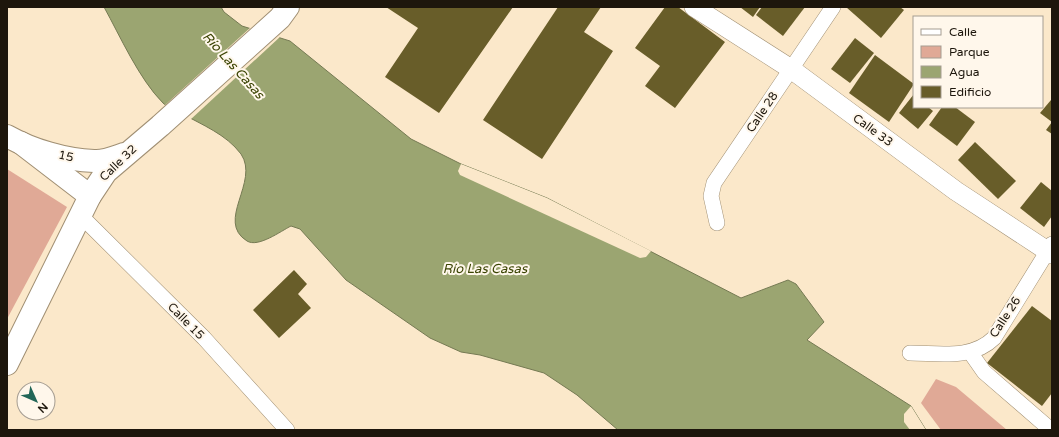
<svg xmlns="http://www.w3.org/2000/svg" width="1059" height="437" font-family="'Varela Round',sans-serif">
<style>
.green{fill:#e0a996}
.water{fill:#9ba571;stroke:#757a53}
.pier{fill:#fbe8ca}
.building{fill:#685d29}
.lines{fill:none;stroke-linecap:round;stroke-linejoin:round}
.minor-casing{stroke:#a08f73;stroke-width:16}
.tertiary-casing{stroke:#a08f73;stroke-width:20}
.secondary-casing{stroke:#a08f73;stroke-width:24}
.primary-casing{stroke:#a08f73;stroke-width:24}
.minor{stroke:#fff;stroke-width:15}
.tertiary{stroke:#fff;stroke-width:19}
.secondary{stroke:#fff;stroke-width:22}
.primary{stroke:#fff;stroke-width:22}
.labels{text-anchor:middle;stroke-width:4;stroke-linejoin:round;paint-order:stroke}
.street-label{font-size:12px;fill:#1d160c;stroke:#fff7eb}
.water-label{font-size:13px;font-style:italic;fill:#3b4403;stroke:#fff7eb}
</style>
<rect width="100%" height="100%" fill="#fbe8ca"/>
<g class="green">
<polygon points="7,169 67,207 7,319"/>
<polygon points="936,379 956,387 1007,430 941,430 921,403"/>
</g>
<path class="water" d="M 104,7 L 221,7 L 224,12 L 242,26 L 290,41 L 411,139 L 461,164 L 547,198 L 741,298 L 788,280 L 796,284 L 824,322 L 807,340 L 911,406 L 926,430 L 618,430 L 577,395 L 544,373 L 480,355 L 461,352 L 430,338 L 346,280 L 300,229 L 291,226 C 281,231 258,248 247,241 C 215,221 260,182 241,154 C 226,134 202,125 181,113 C 175,110 167,107 163,103 C 139,79 120,36 104,7 Z"/>
<g class="pier">
<polygon points="251,27 281,36 190,120 164,106"/>
<polygon points="461,164 547,198 651,251 646,257 640,258 460,175 458,171"/>
<polygon points="911,406 926,430 910,430 904,422 904,414"/>
</g>
<g class="building">
<polygon points="386,7 513,7 439,113 385,77 418,28"/>
<polygon points="558,7 601,7 584,32 613,51 542,159 483,120"/>
<polygon points="665,7 678,7 725,42 675,108 645,86 660,66 635,48"/>
<polygon points="740,7 760,7 753,17"/>
<polygon points="762,7 805,7 783,36 756,15"/>
<polygon points="846,7 900,7 904,10 881,38"/>
<polygon points="855,38 874,53 850,83 831,69"/>
<polygon points="875,55 914,84 889,122 849,93"/>
<polygon points="914,94 914,107 928,107 933,111 918,129 899,113"/>
<polygon points="1051,100 1052,101 1052,122 1040,113"/>
<polygon points="942,107 955,107 975,122 957,146 929,125"/>
<polygon points="1052,122 1052,134 1046,130"/>
<polygon points="975,142 1016,181 998,199 958,160"/>
<polygon points="1041,182 1052,191 1052,216 1044,227 1020,208"/>
<polygon points="294,270 307,284 298,294 311,308 279,338 253,310"/>
<polygon points="1032,306 1052,321 1052,393 1042,406 987,363"/>
</g>
<g class="lines">
<g class="minor-casing">
<g id="minor">
<polyline points="81,216 204,338 287,430"/>
<polyline points="717,223 711,196 714,183 833,7"/>
<polyline points="970,352 984,372 1051,430"/>
<path d="M 910,353 C 939,353 972,360 994,338 L 1052,244"/>
</g>
</g>
<g class="tertiary-casing">
<polyline id="tertiary" points="694,7 791,69 956,191 1052,254"/>
</g>
<g class="secondary-casing">
<polyline id="secondary" points="7,364 90,196"/>
</g>
<g class="primary-casing">
<g id="primary">
<path d="M 7,136 C 32,150 65,160 94,161 C 103,162 115,157 124,154"/>
<polyline points="21,143 90,196 106,172 160,126 280,18 288,7"/>
</g>
</g>
<use href="#minor" class="minor"/>
<use href="#tertiary" class="tertiary"/>
<use href="#secondary" class="secondary"/>
<use href="#primary" class="primary"/>
</g>
<g class="labels">
<g class="street-label">
<text transform="translate(762 112) rotate(-56)" y="4">Calle 28</text>
<text transform="translate(873 130) rotate(36)" y="4">Calle 33</text>
<text transform="translate(66 156) rotate(12)" y="4">15</text>
<text transform="translate(118 163) rotate(-44)" y="4">Calle 32</text>
<text transform="translate(1005 317) rotate(-57)" y="4">Calle 26</text>
<text transform="translate(186 321) rotate(45)" y="4">Calle 15</text>
</g>
<g class="water-label">
<text transform="translate(234 65) rotate(48)" y="5">Río Las Casas</text>
<text x="485" y="273">Río Las Casas</text>
</g>
</g>
<rect width="1059" height="437" fill="none" stroke="#1d160c" stroke-width="16"/>
<rect x="913" y="16" width="130" height="92" fill="#fff7eb" stroke="#a59d92"/>
<rect x="921" y="29" width="20" height="6" fill="#ffffff" stroke="#a59d92"/>
<text x="949" y="36" font-size="12" fill="#1d160c">Calle</text>
<rect x="921" y="46" width="20" height="12" fill="#e0a996" stroke="#a59d92"/>
<text x="949" y="56" font-size="12" fill="#1d160c">Parque</text>
<rect x="921" y="66" width="20" height="12" fill="#9ba571" stroke="#a59d92"/>
<text x="949" y="76" font-size="12" fill="#1d160c">Agua</text>
<rect x="921" y="86" width="20" height="12" fill="#685d29" stroke="#a59d92"/>
<text x="949" y="96" font-size="12" fill="#1d160c">Edificio</text>
<g transform="translate(36 401) rotate(135)"><circle r="19" fill="#fff7eb" stroke="#a59d92"/>
<path d="M0-3L7 15L0 10L-7 15Z" fill="#226657"/>
<text y="-6" font-size="11" font-weight="bold" text-anchor="middle" fill="#1d160c">N</text>
</g>
</svg>
